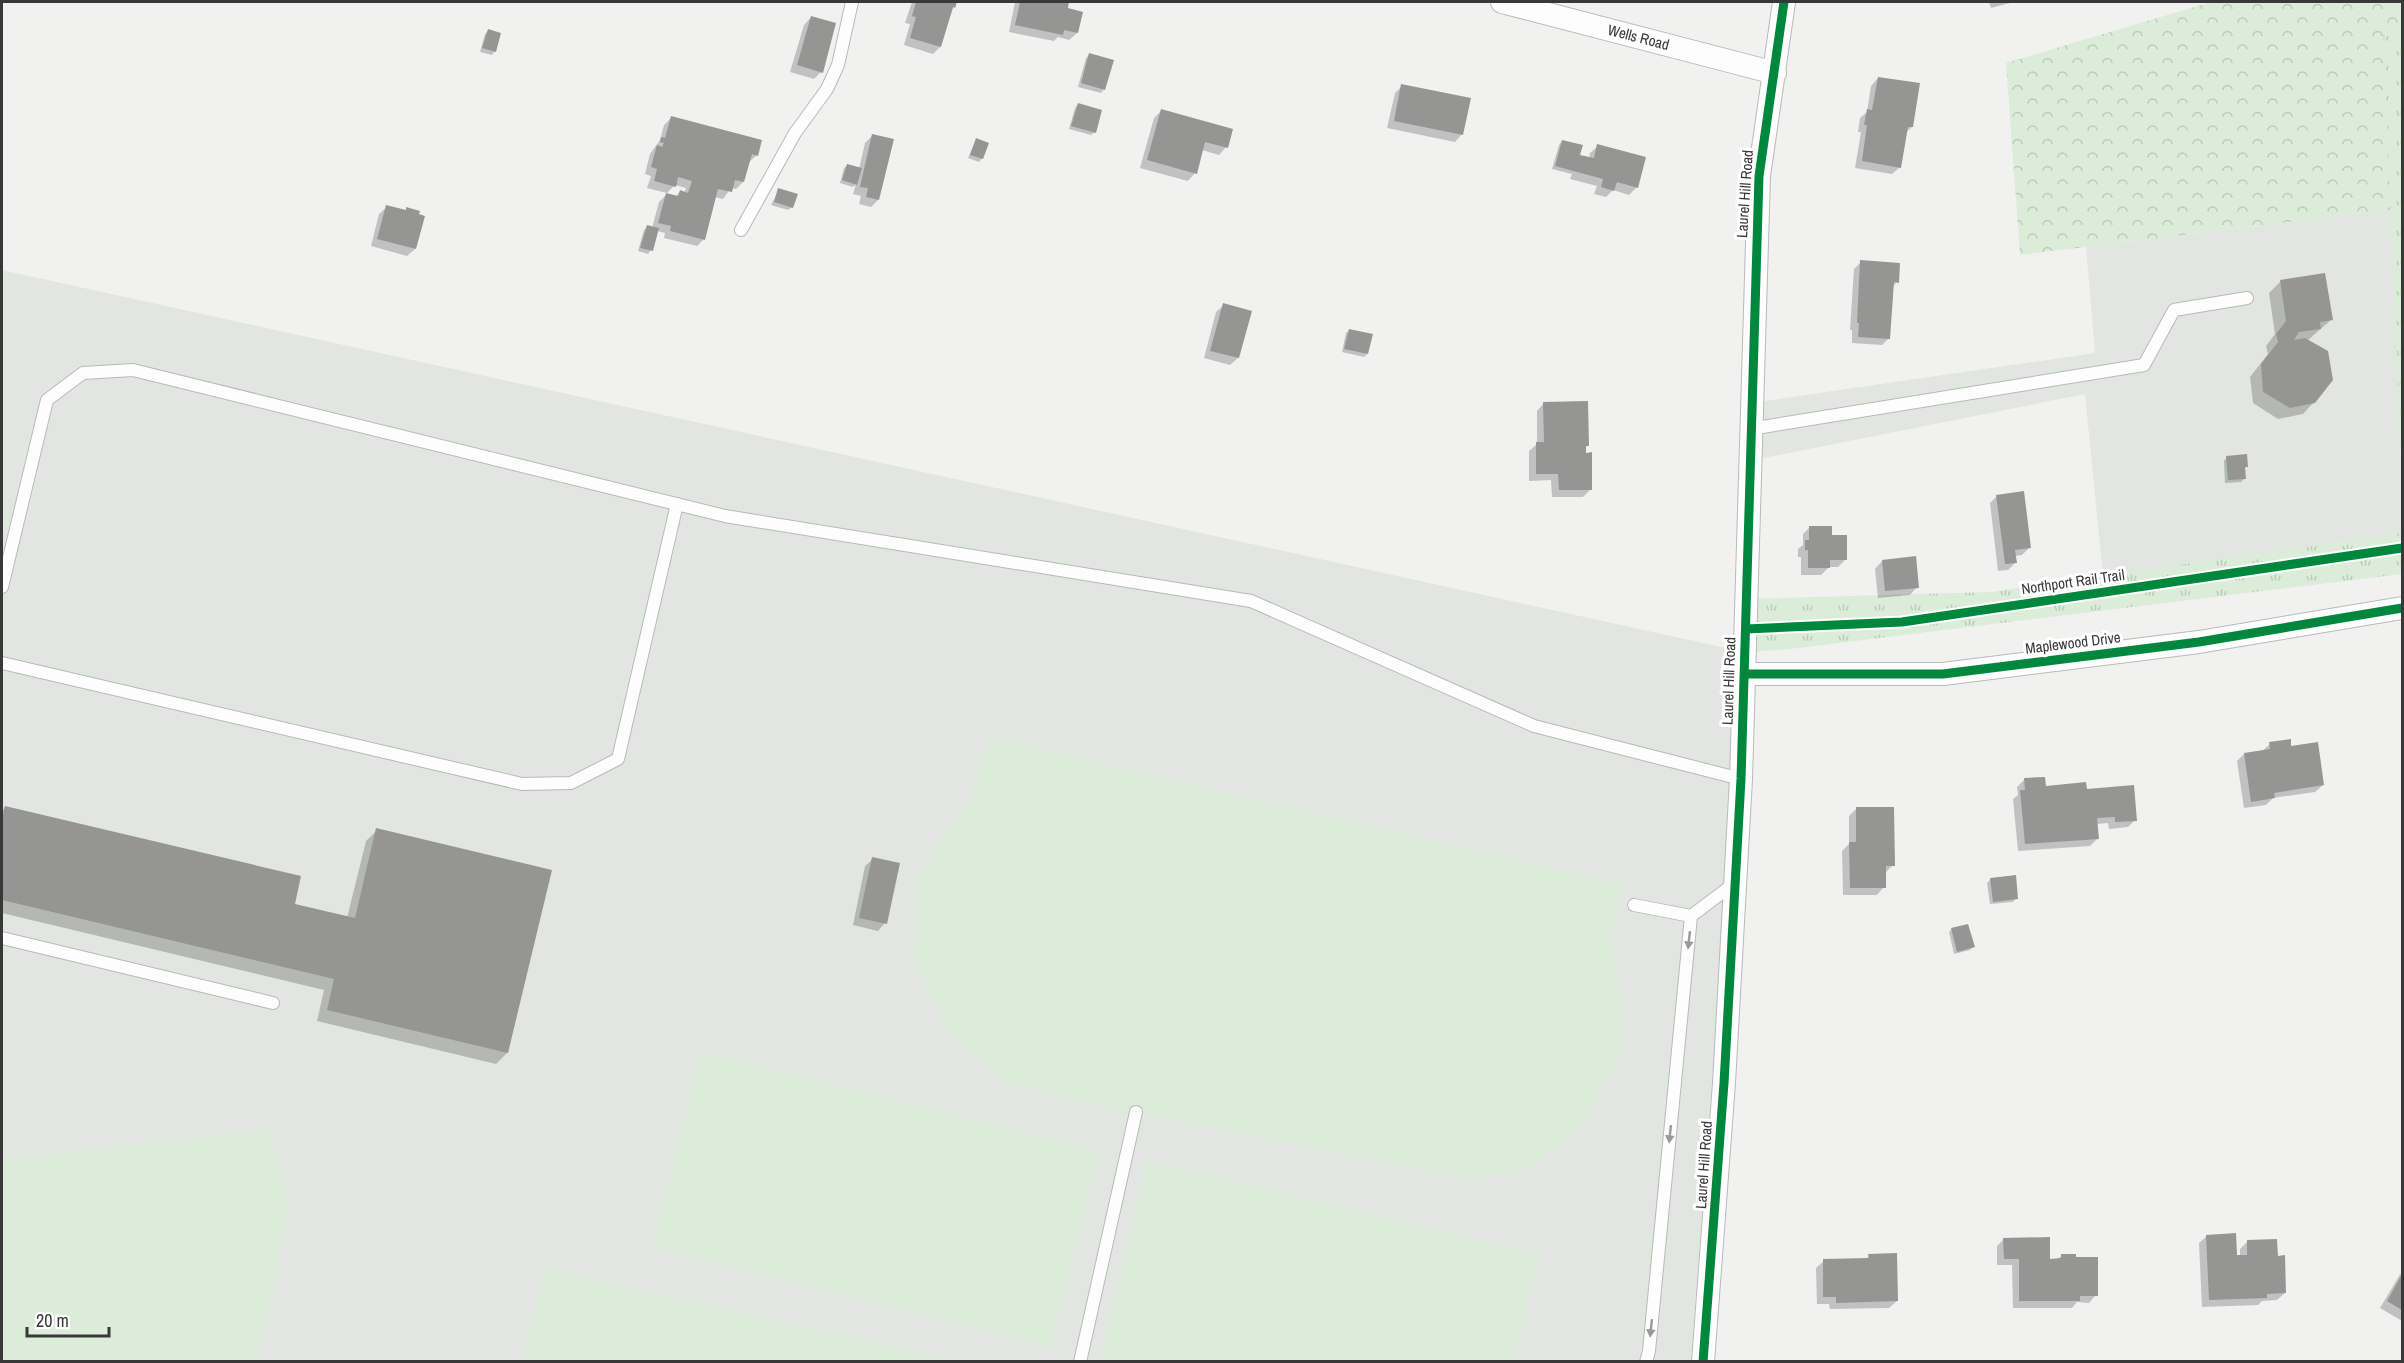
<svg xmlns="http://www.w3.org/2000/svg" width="2404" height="1363" font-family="'Archivo Narrow',sans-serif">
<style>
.built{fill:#e1e6e0}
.grass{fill:#dbecd9}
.forest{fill:url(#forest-crowns)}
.park{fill:url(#park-tufts)}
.shadow{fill:#0003}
.building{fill:#959694}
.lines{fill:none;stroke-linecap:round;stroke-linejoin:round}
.service-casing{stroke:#b9bab8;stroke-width:14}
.minor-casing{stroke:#b9bab8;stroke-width:24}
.service{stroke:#fdfdfd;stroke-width:12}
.minor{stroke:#fdfdfd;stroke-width:22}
.cycleway-casing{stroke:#fff;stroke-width:13}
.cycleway{stroke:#00873e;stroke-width:9}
.oneway{fill:#9a9a9a}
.labels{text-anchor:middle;stroke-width:6;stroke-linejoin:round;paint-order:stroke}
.street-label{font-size:15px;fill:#373837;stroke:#fff}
</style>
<defs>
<pattern id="forest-crowns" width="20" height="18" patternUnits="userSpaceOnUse" patternTransform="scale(1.5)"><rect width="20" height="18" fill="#dbecd9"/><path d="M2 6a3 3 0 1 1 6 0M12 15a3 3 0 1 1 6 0" fill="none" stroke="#bdcbbb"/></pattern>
<pattern id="park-tufts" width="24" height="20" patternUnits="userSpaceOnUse" patternTransform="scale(1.5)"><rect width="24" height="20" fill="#dbecd9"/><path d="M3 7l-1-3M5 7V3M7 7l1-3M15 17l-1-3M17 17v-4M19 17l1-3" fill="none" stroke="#bdcbbb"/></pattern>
</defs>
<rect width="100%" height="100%" fill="#f1f2f0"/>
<g class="built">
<polygon points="2391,210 2402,483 2402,533 2103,576 2085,394 1759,459 1764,401 2095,353 2086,247"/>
<polygon points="2,270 1744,652 1691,1361 2,1362"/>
</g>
<g class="grass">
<polygon points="992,739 1621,885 1610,942 1621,1002 1619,1058 1577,1132 1524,1169 1474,1179 1065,1098 1012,1084 952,1035 914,957 919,875 968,805"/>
<polygon points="702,1053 1098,1152 1050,1346 654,1247"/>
<polygon points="269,1131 289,1205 273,1291 255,1361 2,1361 2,1160"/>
<polygon points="1148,1162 1539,1255 1513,1361 1124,1362 1102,1356"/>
<polygon points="545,1270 955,1361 524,1361"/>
</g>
<polygon class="forest" points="2211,2 2402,2 2402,483 2391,210 2020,255 2006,63"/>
<g class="park">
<polygon points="2383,25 2402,31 2402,483"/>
<polygon points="2402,533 2402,574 1782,650 1744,652 1747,599 1991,592"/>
</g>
<g class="shadow">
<polygon points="912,2 955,2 940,47 933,54 904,45 910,24 905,23"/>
<polygon points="1015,2 1068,2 1066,9 1077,33 1069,40 1058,37 1054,41 1009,32"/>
<polygon points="1989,2 2014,2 1991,8"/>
<polygon points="811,17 821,72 814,79 790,72 804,25"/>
<polygon points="488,31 495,51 492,55 480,52 485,34"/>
<polygon points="1089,55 1104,89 1101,93 1078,87 1086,58"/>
<polygon points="1878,78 1912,127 1905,133 1900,167 1892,174 1855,168 1861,132 1858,132 1860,118 1867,112 1871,86"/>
<polygon points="1402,86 1462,134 1455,142 1387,128 1395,93"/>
<polygon points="1078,104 1095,132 1091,135 1069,129 1075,108"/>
<polygon points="1161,111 1226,147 1219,155 1202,150 1195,173 1188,181 1140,168 1154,118"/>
<polygon points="671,118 757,155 749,162 743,182 736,189 731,188 723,199 715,197 704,239 697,246 664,238 665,233 657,231 651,250 648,254 638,251 644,230 647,227 652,228 659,202 666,195 675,197 680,192 684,193 686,188 675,185 667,193 647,188 651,176 645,174 650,154 660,140 664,125"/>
<polygon points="873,135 878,200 871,207 859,204 861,196 853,194 856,184 853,187 840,183 844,168 848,165 859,169 865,143"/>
<polygon points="976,140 982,158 979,162 968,158"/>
<polygon points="1562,141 1577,161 1589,159 1590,153 1598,146 1637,187 1629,195 1613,190 1606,197 1594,194 1597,186 1570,179 1572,174 1552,169 1559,145"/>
<polygon points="779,190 792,207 788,210 771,205"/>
<polygon points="387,207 405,211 407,209 415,249 407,256 371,246 379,214"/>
<polygon points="1861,262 1897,282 1892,287 1889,338 1882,345 1852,343 1852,330 1850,330 1854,269"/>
<polygon points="2281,281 2332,319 2307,341 2314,402 2303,414 2278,419 2253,403 2250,377 2268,354 2266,346 2275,334 2269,293"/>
<polygon points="1224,305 1238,358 1230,365 1204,358 1216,312"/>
<polygon points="1349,330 1367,354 1364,357 1342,352 1346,333"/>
<polygon points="1544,403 1587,446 1585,448 1591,489 1583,497 1552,497 1551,480 1529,481 1529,451 1537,444 1537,411"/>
<polygon points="2227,457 2246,467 2243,470 2244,479 2241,482 2225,483 2224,461"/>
<polygon points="1997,496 2030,547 2022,555 2015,556 2015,563 2008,570 1998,571 1990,503"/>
<polygon points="1810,527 1830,536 1845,560 1838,567 1829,567 1821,575 1801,575 1801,557 1798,557 1798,549 1803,545 1803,534"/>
<polygon points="1882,561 1917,587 1910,595 1878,598 1875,569"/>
<polygon points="2270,744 2290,748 2323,785 2315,792 2273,798 2266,805 2244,808 2237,761 2244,754 2262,751"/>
<polygon points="2024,780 2044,787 2086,791 2135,820 2128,827 2109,829 2108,823 2096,824 2097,839 2090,846 2018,851 2013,799 2018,795 2017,787"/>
<polygon points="5,807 293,905 347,918 366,841 377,830 507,1053 496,1064 317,1021 324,990 2,913 2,811"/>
<polygon points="1856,809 1893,865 1886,872 1884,887 1877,895 1843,895 1842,851 1849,844 1849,816"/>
<polygon points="873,859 885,923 878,931 853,925 865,866"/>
<polygon points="1991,879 2016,898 2013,902 1990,904 1987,883"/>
<polygon points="1952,929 1973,947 1970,950 1954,954 1949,932"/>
<polygon points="2207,1236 2235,1257 2240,1257 2240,1249 2247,1242 2276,1257 2285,1293 2277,1300 2262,1301 2258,1305 2202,1307 2199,1243"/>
<polygon points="2004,1239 2048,1260 2057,1260 2062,1255 2096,1295 2089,1303 2077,1302 2072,1308 2013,1308 2012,1265 1997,1265 1997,1246"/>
<polygon points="1869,1256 1897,1301 1889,1308 1830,1309 1829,1304 1817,1304 1816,1268 1824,1261 1865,1260"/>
<polygon points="2402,1271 2402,1321 2380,1308"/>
</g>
<g class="building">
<polygon points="916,2 957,2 955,8 953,7 941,47 910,38 916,17 912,16"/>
<polygon points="1020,2 1069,2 1068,8 1083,12 1078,33 1064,30 1063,35 1015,25"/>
<polygon points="811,16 836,23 823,73 797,65"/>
<polygon points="488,29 501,33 496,52 482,48"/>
<polygon points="1089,53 1114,60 1105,90 1081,83"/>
<polygon points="1878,77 1920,83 1913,127 1908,127 1901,168 1862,161 1867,125 1864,125 1867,109 1872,110"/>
<polygon points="1401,84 1471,98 1463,135 1394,121"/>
<polygon points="1078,103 1102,110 1096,133 1071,126"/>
<polygon points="1161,109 1233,129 1228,148 1205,142 1197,174 1147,160"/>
<polygon points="671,116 762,140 758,156 752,154 744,182 735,180 732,192 718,189 705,240 670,231 671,226 658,223 666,193 678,196 680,190 688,193 692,181 678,177 676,187 654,181 657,169 651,167 657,145 662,147 664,143 660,142 661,137 665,138"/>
<polygon points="872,134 894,139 879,200 866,197 868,188 860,187"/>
<polygon points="976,138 989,143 983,159 970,155"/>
<polygon points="1562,140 1583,145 1580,155 1594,158 1597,144 1646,157 1638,188 1617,182 1614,191 1601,187 1603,179 1555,166"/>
<polygon points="847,164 862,168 857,185 842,180"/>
<polygon points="778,188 798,194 793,208 774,202"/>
<polygon points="386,205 406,210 406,207 420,211 419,214 425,216 416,249 377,239"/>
<polygon points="647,225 659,228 653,251 640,248"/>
<polygon points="1860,260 1900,263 1899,283 1894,282 1890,339 1858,337 1859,323 1857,323"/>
<polygon points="2325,273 2333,320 2320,322 2321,329 2299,332 2294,340 2305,338 2328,351 2333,380 2315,403 2290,408 2263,392 2261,364 2278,342 2276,334 2286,321 2280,280"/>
<polygon points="1223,303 1252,311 1239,358 1210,351"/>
<polygon points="1349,329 1373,334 1368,354 1344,349"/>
<polygon points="1588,401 1589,446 1586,446 1586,453 1592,452 1592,490 1559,490 1558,474 1536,474 1536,442 1544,442 1543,402"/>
<polygon points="2247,454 2248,467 2245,467 2246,479 2228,480 2226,456"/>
<polygon points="2024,491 2031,548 2015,550 2017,563 2005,564 1996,495"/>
<polygon points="1809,526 1832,526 1832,535 1847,535 1847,560 1830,560 1830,568 1808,568 1808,550 1805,550 1805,540 1809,540"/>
<polygon points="1916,556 1919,588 1885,591 1882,560"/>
<polygon points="2291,739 2291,746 2318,742 2324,785 2274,793 2275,798 2251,802 2244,753 2270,749 2269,742"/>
<polygon points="2045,777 2046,786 2086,782 2087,789 2134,785 2137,821 2115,822 2115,817 2097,818 2099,839 2025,844 2020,790 2025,790 2024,778"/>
<polygon points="5,806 301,876 295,904 355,918 376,828 552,870 508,1053 327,1010 334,979 2,900 2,819"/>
<polygon points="1856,807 1894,807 1895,866 1886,866 1886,888 1850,888 1849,842 1856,842"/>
<polygon points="872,857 900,863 887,924 859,918"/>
<polygon points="2016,875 2018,899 1993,902 1990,878"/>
<polygon points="1968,924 1975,947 1957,952 1951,928"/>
<polygon points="2236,1233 2237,1255 2247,1255 2247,1240 2277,1239 2278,1256 2285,1255 2286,1293 2267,1294 2267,1298 2209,1300 2206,1235"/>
<polygon points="2050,1237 2050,1259 2061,1258 2061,1254 2076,1254 2076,1257 2098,1257 2098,1296 2080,1296 2080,1301 2019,1301 2019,1259 2004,1259 2003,1238"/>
<polygon points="1897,1253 1898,1301 1836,1303 1836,1297 1823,1297 1823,1259 1869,1258 1868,1254"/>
<polygon points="2402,1274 2402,1310 2387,1301"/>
</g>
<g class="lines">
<g class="service-casing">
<g id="service">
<polyline points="741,230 795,133 827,89 838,65 852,2"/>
<polyline points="1750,429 2144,365 2174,310 2247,298"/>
<polyline points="2,587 47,400 83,373 133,370 725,516 1251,601 1534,726 1741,779"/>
<polyline points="2,663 522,784 571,783 618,759 677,504"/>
<polyline points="1634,905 1691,916"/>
<polyline points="2,938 273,1003"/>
<polyline points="1080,1362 1136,1112"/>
<polyline points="1646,1362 1649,1351 1691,916 1735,883"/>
</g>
</g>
<g class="minor-casing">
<g id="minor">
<path id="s1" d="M 1502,2 L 1775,73"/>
<polyline points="1745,674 1943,674 2199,642 2402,608"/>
<polyline points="1703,1362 1724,1083 1741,779 1759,176 1784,2"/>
</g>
</g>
<use href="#service" class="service"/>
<use href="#minor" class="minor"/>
<g class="cycleway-casing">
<g id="cycleway">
<polyline points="1746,629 1902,622 2402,548"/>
<polyline points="1745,674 1943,674 2199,642 2402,608"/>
<polyline points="1703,1362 1724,1083 1741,779 1759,176 1784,2"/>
</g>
</g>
<use href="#cycleway" class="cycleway"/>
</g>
<defs><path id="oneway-solid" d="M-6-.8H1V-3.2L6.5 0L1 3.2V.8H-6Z" transform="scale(1.5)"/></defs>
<g class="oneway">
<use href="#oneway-solid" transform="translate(1689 940) rotate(96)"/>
<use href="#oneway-solid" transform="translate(1670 1134) rotate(96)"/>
<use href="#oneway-solid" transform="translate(1651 1328) rotate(96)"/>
</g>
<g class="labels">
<g class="street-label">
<text dy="5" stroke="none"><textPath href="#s1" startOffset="141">Wells Road</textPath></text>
<text transform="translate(1745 194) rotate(-86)" y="5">Laurel Hill Road</text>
<text transform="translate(2073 582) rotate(-8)" y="5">Northport Rail Trail</text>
<text transform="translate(2073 643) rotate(-7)" y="5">Maplewood Drive</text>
<text transform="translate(1729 681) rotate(-88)" y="5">Laurel Hill Road</text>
<text transform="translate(1704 1165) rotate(-86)" y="5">Laurel Hill Road</text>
</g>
</g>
<rect width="2404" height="1363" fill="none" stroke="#373837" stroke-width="6"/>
<path d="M27 1327v9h82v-9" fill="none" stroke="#373837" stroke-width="3"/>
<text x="36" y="1327" font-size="18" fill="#373837" stroke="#ffffff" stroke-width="4.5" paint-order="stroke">20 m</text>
</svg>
